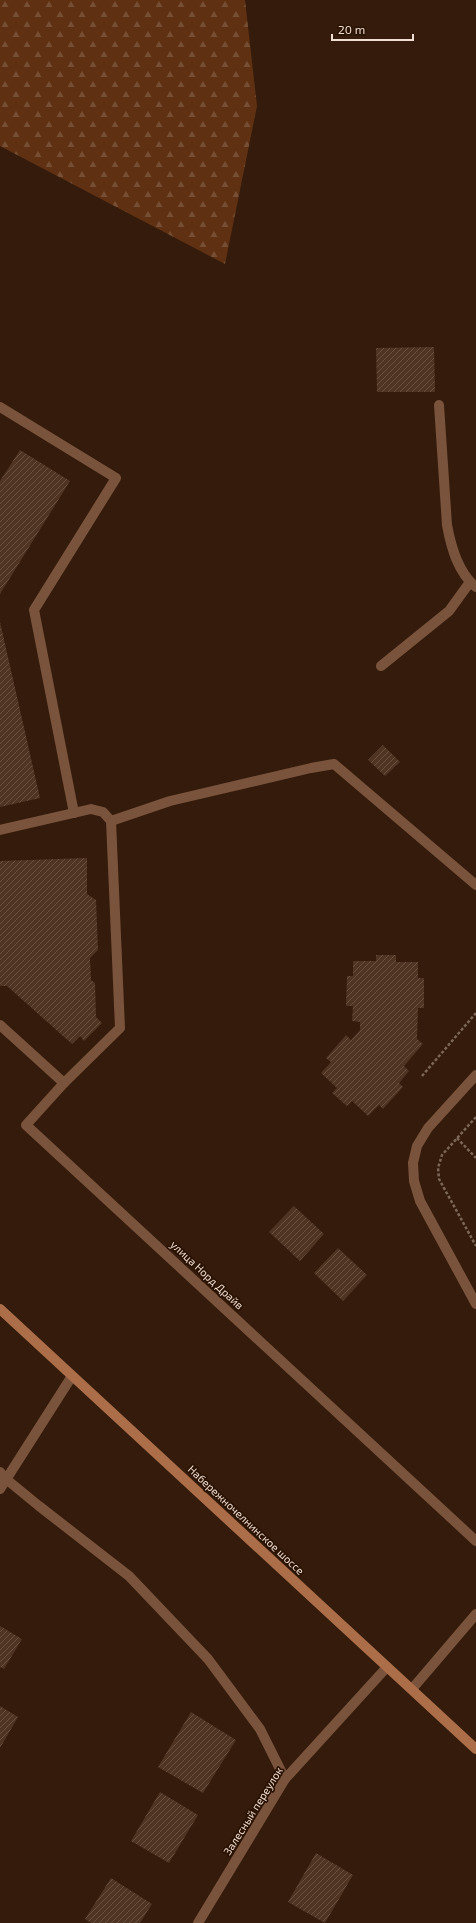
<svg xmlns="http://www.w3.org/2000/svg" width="476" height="1923" font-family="'Exo 2',sans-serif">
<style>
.forest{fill:url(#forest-firs)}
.building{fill:url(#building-hatch)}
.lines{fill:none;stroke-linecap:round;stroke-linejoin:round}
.path{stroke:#7c6658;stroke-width:2.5;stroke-dasharray:3 2;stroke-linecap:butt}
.lane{stroke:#7a533c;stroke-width:10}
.street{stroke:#7a533c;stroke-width:10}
.secondary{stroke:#ac6e48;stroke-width:10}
.labels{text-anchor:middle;stroke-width:3.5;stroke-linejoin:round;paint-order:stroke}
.street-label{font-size:11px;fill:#f0ded3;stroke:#2a1203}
</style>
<defs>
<pattern id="forest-firs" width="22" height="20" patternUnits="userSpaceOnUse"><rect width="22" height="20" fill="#5f3112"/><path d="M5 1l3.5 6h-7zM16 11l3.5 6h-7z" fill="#764e34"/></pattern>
<pattern id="building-hatch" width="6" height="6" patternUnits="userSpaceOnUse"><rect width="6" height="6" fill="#4f3423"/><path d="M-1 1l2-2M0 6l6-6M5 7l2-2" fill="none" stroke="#695142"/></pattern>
</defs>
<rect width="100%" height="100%" fill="#341b0b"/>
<polygon class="forest" points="0,0 245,0 257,106 225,264 0,146"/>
<g class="building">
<polygon points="434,347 435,392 377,392 376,348"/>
<polygon points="20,450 70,481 0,594 0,481"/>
<polygon points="0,622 40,798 0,807"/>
<polygon points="383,745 400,762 385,776 368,760"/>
<polygon points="87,858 87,894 96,900 98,950 90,958 91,980 95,983 96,1017 102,1023 84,1041 80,1036 72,1044 7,986 0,986 0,861"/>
<polygon points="376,955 396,955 396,962 418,962 418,978 424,978 424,1008 418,1008 417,1039 423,1044 404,1066 409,1071 399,1083 403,1087 383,1109 379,1105 368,1116 352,1101 347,1106 332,1093 337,1088 321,1073 331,1062 326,1058 346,1035 351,1040 360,1030 360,1022 352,1021 353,1006 346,1006 347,976 353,976 353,961 376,961"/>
<polygon points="294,1206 324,1234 300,1261 269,1232"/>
<polygon points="338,1248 367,1275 343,1301 314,1273"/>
<polygon points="0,1626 22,1639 4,1669 0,1667"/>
<polygon points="0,1706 18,1717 0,1748"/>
<polygon points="191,1712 236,1740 203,1793 158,1767"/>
<polygon points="160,1792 198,1815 169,1863 131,1841"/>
<polygon points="316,1853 353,1875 325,1923 288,1902"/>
<polygon points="111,1878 152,1904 140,1923 91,1923 85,1919"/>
</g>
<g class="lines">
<g class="path">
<polyline points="422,1076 476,1013"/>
<polyline points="476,1117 442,1155 438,1168 439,1179 476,1246"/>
<polyline points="457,1138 476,1158"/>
</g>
<g class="lane">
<path d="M 439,405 L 447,525 C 451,547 458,573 476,587"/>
<polyline points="0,407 116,478 34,610 74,813"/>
<polyline points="381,666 449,611 470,582"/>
<polyline points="111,821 170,801 311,768 334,764 476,885"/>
<polyline points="0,830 91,809 103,812 111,821 120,1028 64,1083"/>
<polyline points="0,1025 64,1083 26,1125 476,1541"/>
</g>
<g class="street">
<polyline points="476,1075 428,1128 417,1146 413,1163 414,1181 420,1201 476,1304"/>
<polyline points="0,1472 6,1479 39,1506 129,1576 208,1659 260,1729 285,1779"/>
<polyline points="0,1489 72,1376"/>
<polyline points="412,1689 476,1614"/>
<polyline points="198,1923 285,1779 387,1667"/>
</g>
<polyline class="secondary" points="0,1309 476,1749"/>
</g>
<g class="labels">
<g class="street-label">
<text transform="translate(207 1275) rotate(43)" y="4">улица Норд Драйв</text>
<text transform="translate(246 1520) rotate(43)" y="4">Набережночелнинское шоссе</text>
<text transform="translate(253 1811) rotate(-58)" y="4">Залесный переулок</text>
</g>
</g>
<path d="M332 34v6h81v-6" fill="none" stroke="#f0ded3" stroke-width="2"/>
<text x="338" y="34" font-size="12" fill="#f0ded3" stroke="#2a1203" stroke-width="3" paint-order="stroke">20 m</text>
</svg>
